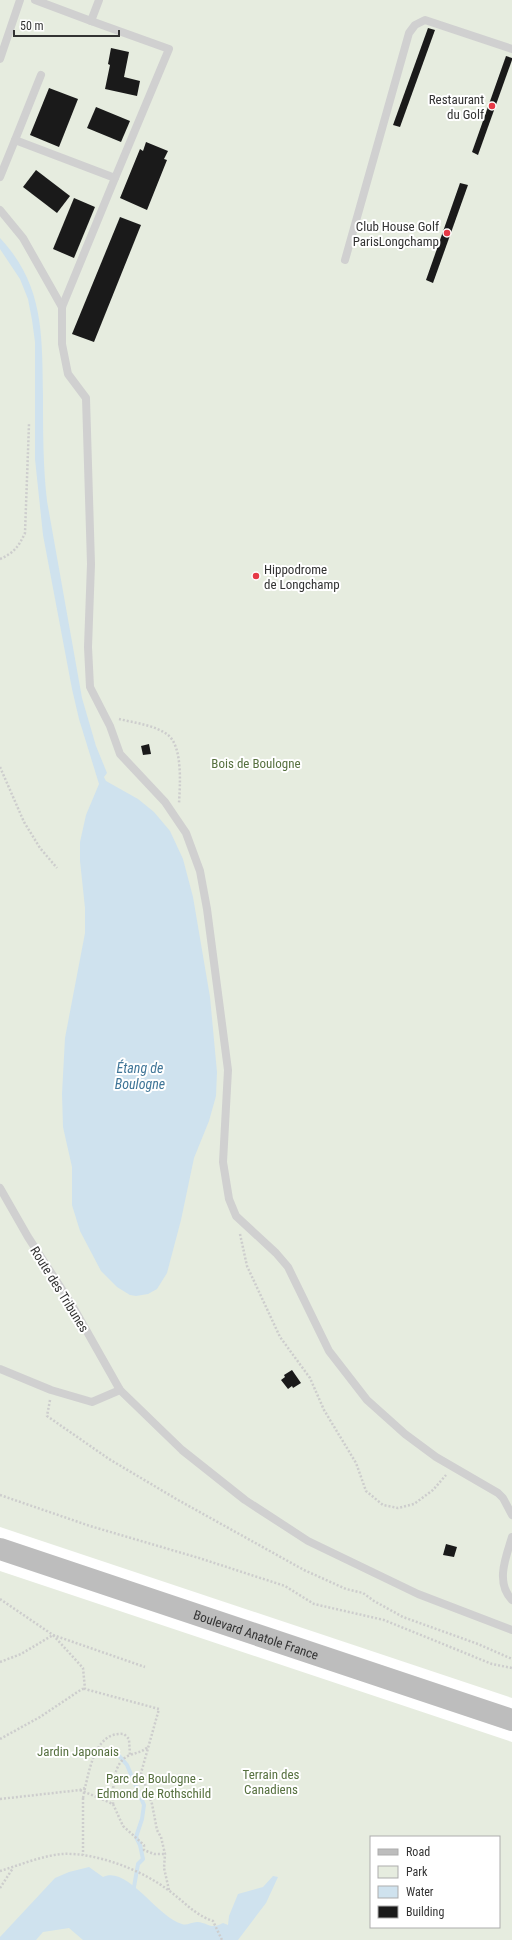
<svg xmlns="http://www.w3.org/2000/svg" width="512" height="1940" font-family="'Roboto Condensed',sans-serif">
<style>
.green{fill:#e6ecdf;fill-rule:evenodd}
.water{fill:#cfe2ee}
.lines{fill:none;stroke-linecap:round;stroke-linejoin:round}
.stream{stroke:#cfe2ee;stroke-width:4}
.building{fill:#1a1a1a}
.path{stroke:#cdcdcd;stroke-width:2.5;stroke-dasharray:2 2;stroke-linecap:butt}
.lane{stroke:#d0d0d0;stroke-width:8}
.secondary{stroke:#bdbdbd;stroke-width:22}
.path-bridge{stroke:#cdcdcd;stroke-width:2.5;stroke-dasharray:2 2;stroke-linecap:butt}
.poi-dot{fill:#e63946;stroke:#fff;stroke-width:1.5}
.labels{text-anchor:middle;stroke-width:4;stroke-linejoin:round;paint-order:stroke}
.poi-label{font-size:13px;fill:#333;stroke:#fff;text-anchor:end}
.park-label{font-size:13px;fill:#56703f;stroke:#fff}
.street-label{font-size:13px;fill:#333;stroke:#fff}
.water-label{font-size:14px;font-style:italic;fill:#3f7597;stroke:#fff}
</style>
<rect width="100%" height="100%" fill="#fff"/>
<g class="green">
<polygon points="0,0 512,0 512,1698 0,1527"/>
<path d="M 0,1571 L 512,1742 L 512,1940 L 0,1940 ZM 371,1837 L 499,1837 L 499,1927 L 371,1927 Z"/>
</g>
<g class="water">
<path d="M 0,238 C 44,285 42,334 43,395 C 43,430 43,466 47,501 L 82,698 L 96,746 L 107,773 L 104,777 L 106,781 L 138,799 L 154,812 L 170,831 L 183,859 L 193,897 L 210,997 L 217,1072 L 216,1096 L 209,1121 L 194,1158 L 181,1220 L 167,1273 L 157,1289 L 148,1294 L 136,1296 L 130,1295 L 117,1287 L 101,1271 L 80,1231 L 72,1205 L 72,1167 L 63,1127 L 62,1094 L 65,1038 L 85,933 L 85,908 L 80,861 L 80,842 L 86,815 L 99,784 L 79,719 L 72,689 L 43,535 L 35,459 L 35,342 L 32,320 L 28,299 L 20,279 L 0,249 Z"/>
<path d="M 89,1867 L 103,1877 C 127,1865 158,1918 182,1924 C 186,1926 192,1922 197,1922 C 210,1923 209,1930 223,1923 L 228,1925 L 229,1916 L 238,1894 L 263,1887 L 273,1876 L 278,1877 L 266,1903 L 238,1940 L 83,1940 L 69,1928 L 43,1932 L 36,1940 L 0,1940 L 0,1937 L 55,1878 L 69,1872 Z"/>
</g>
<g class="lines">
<polyline class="stream" points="115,1751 127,1765 144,1805 142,1819 136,1837 140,1845 143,1859 138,1864 134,1887"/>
</g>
<g class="building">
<polygon points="428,28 435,30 400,127 393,125"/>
<polygon points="111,48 129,52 124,77 140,81 137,96 105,89 110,65 108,64"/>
<polygon points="506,56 512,58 512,60 478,155 472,152"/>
<polygon points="49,88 78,99 59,147 30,135"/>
<polygon points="96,107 130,121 121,142 87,128"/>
<polygon points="146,142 168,151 164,159 167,160 147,210 120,198 140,149 143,151"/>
<polygon points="36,170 70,196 57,213 23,187"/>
<polygon points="460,183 468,185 433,283 426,280"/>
<polygon points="74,198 95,207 74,258 53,249"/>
<polygon points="120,217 141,225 94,342 72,334"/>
<polygon points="149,744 151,754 143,755 141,746"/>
<polygon points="292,1370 301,1383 293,1388 292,1386 288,1389 281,1380 285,1377 284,1375"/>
<polygon points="446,1544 457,1547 454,1557 443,1555"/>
</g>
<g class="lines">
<g class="path">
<path d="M 0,559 C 14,553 19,546 25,533 L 29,424"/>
<path d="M 119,719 C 135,723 155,725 168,735 C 183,747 180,786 179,803"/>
<polyline points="0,767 24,822 40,848 57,868"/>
<polyline points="240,1234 247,1266 280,1337 310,1378 324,1410 356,1463 366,1491 383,1505 398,1508 414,1504 433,1490 446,1475"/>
<polyline points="50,1400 47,1416 109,1459 178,1500 304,1570 346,1589 363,1593 374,1601 403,1617 478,1644 512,1659"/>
<polyline points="0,1495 90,1526 199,1558 285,1586 314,1604 384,1620 492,1664 512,1668"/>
<polyline points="0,1599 53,1635 145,1667"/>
<polyline points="0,1662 21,1654 53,1635 83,1668 85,1689 159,1709 141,1773 152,1804 157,1830 161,1837 165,1854 164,1868 169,1890"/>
<polyline points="0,1739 40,1717 82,1689 85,1689"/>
<polyline points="80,1790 113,1804 123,1826 144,1845 144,1850 154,1854 165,1854"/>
<polyline points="83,1798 83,1855"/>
<path d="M 0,1799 L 80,1790 L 85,1788 C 90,1767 96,1731 124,1734 L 129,1739 L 130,1755"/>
<path d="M 113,1804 C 113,1788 112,1762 130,1755 C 138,1752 140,1753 148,1747"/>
<path d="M 0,1871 C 20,1865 41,1856 62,1854 C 95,1852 142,1870 168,1890 C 184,1901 193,1914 213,1921 L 222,1940"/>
<polyline points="0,1888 13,1868"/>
</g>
<g class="lane">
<polyline points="35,0 91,21 99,0"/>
<polyline points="91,21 169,49 115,178"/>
<polyline points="0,59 20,0"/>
<polyline points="15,140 41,75"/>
<polyline points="0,177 15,140 115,178 62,307 62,344 68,374 86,398 91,564 88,647 90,687 110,726 120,754 165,802 186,833 200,871 207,909 228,1070 223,1162 229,1199 236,1216 276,1253 288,1267 329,1351 367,1400 405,1434 436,1457 498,1493 503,1498 512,1515"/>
<polyline points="0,210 23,238 62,307"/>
<polyline points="345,260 409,33 415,25 425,20 512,49"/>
<polyline points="0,1188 28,1237 72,1305 120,1390 182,1450 245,1500 308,1541 418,1594 512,1630"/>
<polyline points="0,1369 51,1390 92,1402 120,1390"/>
<path d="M 512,1537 C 506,1557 495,1582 512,1600"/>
</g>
<path class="secondary" id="s1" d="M 0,1549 L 512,1720"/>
<polyline class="path-bridge" points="83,1798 85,1788"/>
</g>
<g class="poi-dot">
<circle cx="492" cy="106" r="4"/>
<circle cx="447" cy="233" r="4"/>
<circle cx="256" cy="576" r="4"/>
</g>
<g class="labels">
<g class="poi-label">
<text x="484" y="104">Restaurant<tspan x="484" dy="15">du Golf</tspan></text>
<text x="439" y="231">Club House Golf<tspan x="439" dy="15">ParisLongchamp</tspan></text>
<text x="264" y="574" text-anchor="start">Hippodrome<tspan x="264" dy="15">de Longchamp</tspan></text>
</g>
<g class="park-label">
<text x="256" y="768">Bois de Boulogne</text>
<text x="78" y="1756">Jardin Japonais</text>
<text x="271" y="1779">Terrain des<tspan x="271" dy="15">Canadiens</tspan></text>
<text x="154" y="1783">Parc de Boulogne -<tspan x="154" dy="15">Edmond de Rothschild</tspan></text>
</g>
<g class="street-label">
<text transform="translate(60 1289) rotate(58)" y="5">Route des Tribunes</text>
<text dy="5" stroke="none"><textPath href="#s1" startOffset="270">Boulevard Anatole France</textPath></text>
</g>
<g class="water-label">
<text x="140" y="1073">Étang de<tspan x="140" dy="16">Boulogne</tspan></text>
</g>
</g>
<rect x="370" y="1836" width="130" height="92" fill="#ffffff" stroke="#adadad"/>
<rect x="378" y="1849" width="20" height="6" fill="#bdbdbd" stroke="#adadad"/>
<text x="406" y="1856" font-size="12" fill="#333333">Road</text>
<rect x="378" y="1866" width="20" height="12" fill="#e6ecdf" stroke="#adadad"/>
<text x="406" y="1876" font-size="12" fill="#333333">Park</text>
<rect x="378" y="1886" width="20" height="12" fill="#cfe2ee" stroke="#adadad"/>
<text x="406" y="1896" font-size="12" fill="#333333">Water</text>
<rect x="378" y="1906" width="20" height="12" fill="#1a1a1a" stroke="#adadad"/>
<text x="406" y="1916" font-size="12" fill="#333333">Building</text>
<path d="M14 30v6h105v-6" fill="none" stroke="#333333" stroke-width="2"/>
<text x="20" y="30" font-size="12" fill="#333333" stroke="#ffffff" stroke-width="3" paint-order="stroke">50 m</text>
</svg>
